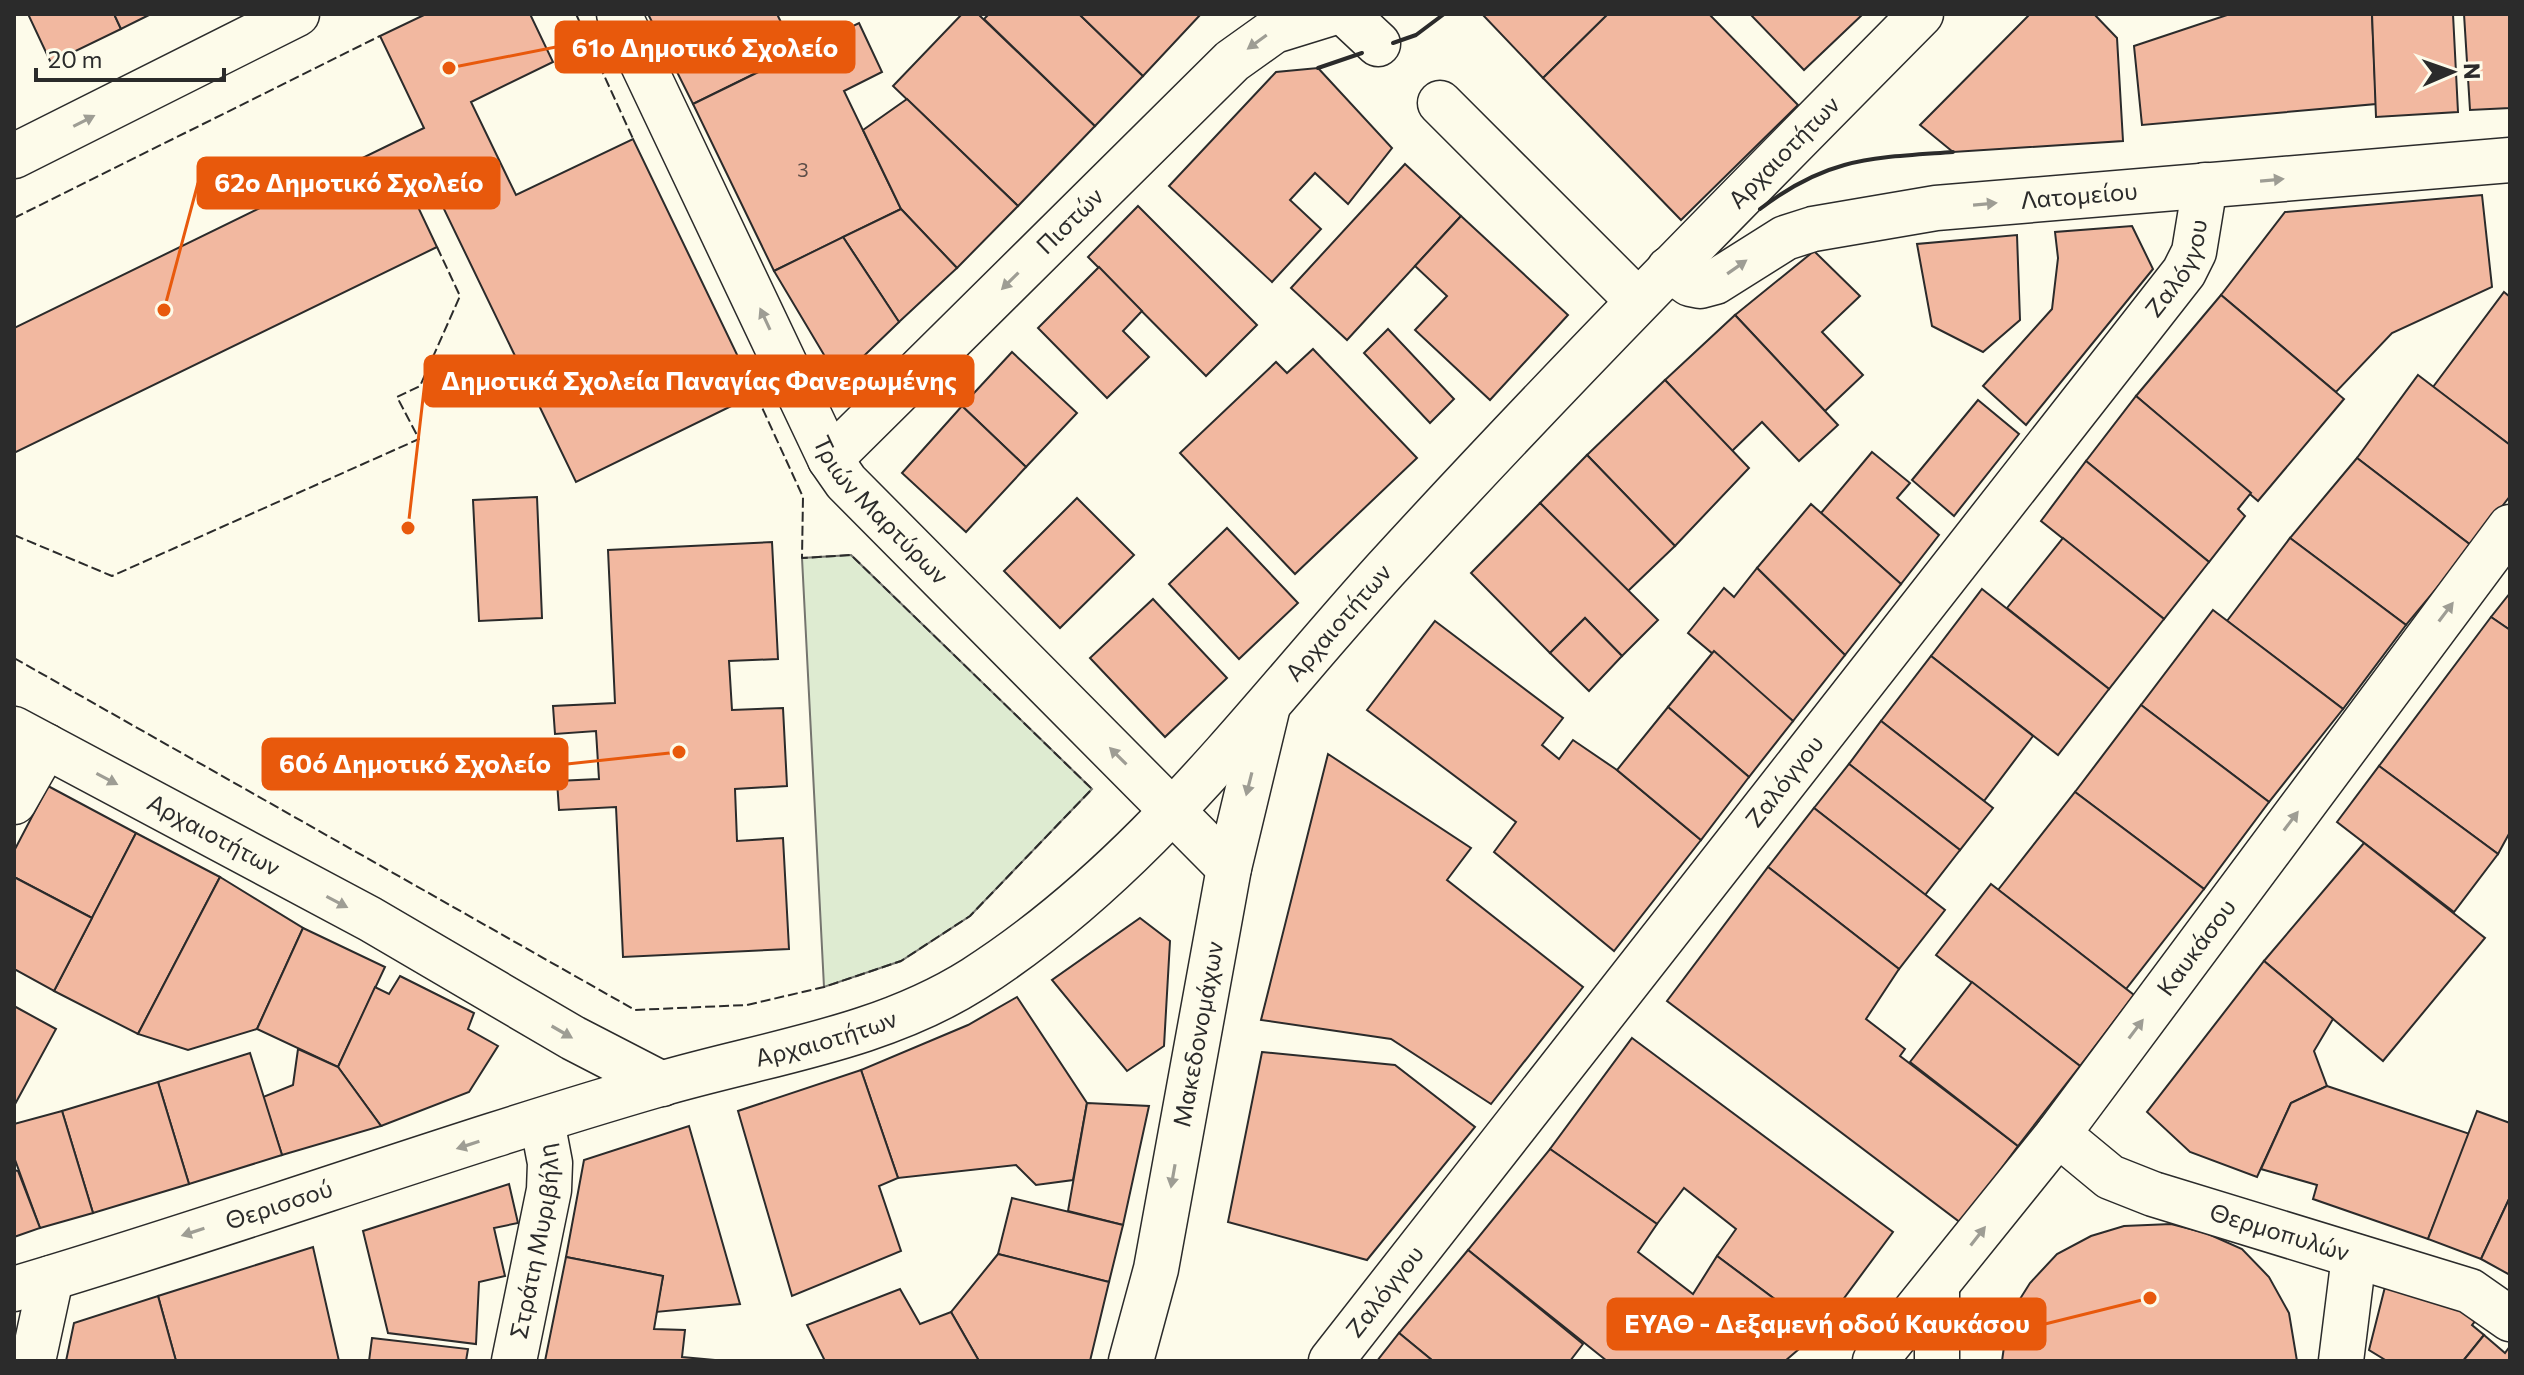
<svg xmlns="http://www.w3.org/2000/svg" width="2524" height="1375" font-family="Commissioner,sans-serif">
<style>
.green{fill:#deebd1;stroke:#74746e;stroke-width:2}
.building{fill:#f2b8a0;stroke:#2b2b2b;stroke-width:2}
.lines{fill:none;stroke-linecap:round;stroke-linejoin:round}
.minor-casing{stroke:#2b2b2b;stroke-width:47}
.minor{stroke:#fdfbea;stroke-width:44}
.fence{stroke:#2b2b2b;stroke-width:2;stroke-dasharray:10 4;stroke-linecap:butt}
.wall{stroke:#2b2b2b;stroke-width:4}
.oneway{fill:#9e9d94}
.labels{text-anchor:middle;stroke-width:6;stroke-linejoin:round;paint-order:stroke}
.number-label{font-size:20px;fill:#5d4e48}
.street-label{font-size:24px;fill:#2b2b2b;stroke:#fdfbea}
.leader{fill:none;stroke:#e8590c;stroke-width:3}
.callout-dot{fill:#e8590c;stroke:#fdfbea;stroke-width:3}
.callout{fill:#e8590c;stroke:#e8590c;stroke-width:3}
.callout-label{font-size:26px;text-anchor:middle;font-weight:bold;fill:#fff}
</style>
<rect width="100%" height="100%" fill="#fdfbea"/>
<polygon class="green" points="851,555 1092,789 970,916 901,961 824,987 802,558"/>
<g class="building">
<polygon points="28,14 114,14 121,29 51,63"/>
<polygon points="114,14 151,14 121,29"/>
<polygon points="426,14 530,14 553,62 471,102 516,195 633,139 756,394 576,482 429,178 409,188 437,247 14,453 14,328 424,128 380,36"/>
<polygon points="648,14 777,14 796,53 693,104"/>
<polygon points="962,14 978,14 1095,126 1018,206 893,86"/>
<polygon points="989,14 1079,14 1143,76 1095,126 984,19"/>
<polygon points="1079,14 1201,14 1143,76"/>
<polygon points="1482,14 1608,14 1543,78"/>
<polygon points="1608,14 1709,14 1798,105 1681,220 1543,78"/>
<polygon points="1750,14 1863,14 1804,70"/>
<polygon points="2030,14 2094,14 2117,38 2123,141 1953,152 1920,125"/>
<polygon points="2230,14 2372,14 2376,104 2142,125 2134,46"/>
<polygon points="2372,14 2453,14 2458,112 2376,117"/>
<polygon points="2464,14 2510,14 2510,108 2470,110"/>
<polygon points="859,23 882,72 844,91 901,209 774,271 693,104"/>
<polygon points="1318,68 1392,148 1348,204 1315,173 1290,200 1321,229 1272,282 1169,186 1276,72"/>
<polygon points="907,99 1018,206 957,268 901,209 863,130"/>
<polygon points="1405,164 1461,216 1347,340 1291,288"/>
<polygon points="2482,195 2492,287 2392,333 2336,392 2221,295 2285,212"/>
<polygon points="1138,206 1257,325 1206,376 1088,257"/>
<polygon points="901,209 957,268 899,322 843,237"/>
<polygon points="1461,216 1568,315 1490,400 1415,330 1447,296 1415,266"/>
<polygon points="2132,226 2153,269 2026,425 1983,386 2052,309 2058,258 2055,232"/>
<polygon points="2017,235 2020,320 1983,352 1932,326 1917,244"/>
<polygon points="843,237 899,322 839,380 774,271"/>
<polygon points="1814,251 1860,296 1822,332 1863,375 1825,411 1735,315"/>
<polygon points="1099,267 1142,311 1123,331 1149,357 1107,398 1038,328"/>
<polygon points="2504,292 2510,297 2510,445 2433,387"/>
<polygon points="2221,295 2344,399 2258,501 2136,396"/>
<polygon points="1735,315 1838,425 1799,461 1762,422 1731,452 1665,380"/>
<polygon points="1388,329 1454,399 1430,423 1364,353"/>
<polygon points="1313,349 1417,458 1295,574 1180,453 1276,362 1287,373"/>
<polygon points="1012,352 1077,413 1026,467 962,406"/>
<polygon points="2418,375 2510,445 2510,496 2472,546 2357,458"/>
<polygon points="1665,380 1749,468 1675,546 1587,455"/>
<polygon points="2136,396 2251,493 2238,509 2245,516 2209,562 2086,461"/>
<polygon points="1978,400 2019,434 1954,516 1912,480"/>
<polygon points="962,406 1026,467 966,532 902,473"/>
<polygon points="1872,452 1910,483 1897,498 1939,535 1901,584 1821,513"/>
<polygon points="1587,455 1675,546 1628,591 1540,503"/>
<polygon points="2357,458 2472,546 2406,625 2290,538"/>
<polygon points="2086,461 2209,562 2164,619 2041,521"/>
<polygon points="537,497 542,618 479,621 473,500"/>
<polygon points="1077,498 1134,555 1060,628 1004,571"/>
<polygon points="1540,503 1658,620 1622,656 1585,618 1550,653 1471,573"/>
<polygon points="1811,504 1901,584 1845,655 1757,568"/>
<polygon points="1227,528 1298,603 1239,659 1169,584"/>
<polygon points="2063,538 2164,619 2109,689 2007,608"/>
<polygon points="2290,538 2406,625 2343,709 2227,621"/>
<polygon points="772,542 778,659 729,661 732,710 783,708 787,786 735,789 737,841 783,838 789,949 623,957 616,807 559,810 557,781 599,779 596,731 555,734 553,706 615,703 608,550"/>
<polygon points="1757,568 1845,655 1793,721 1688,633 1724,588 1734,597"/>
<polygon points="1982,589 2109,689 2058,755 1931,656"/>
<polygon points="2510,593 2510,630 2491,617"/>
<polygon points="1153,599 1227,678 1165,737 1090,658"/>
<polygon points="2213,610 2343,709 2269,802 2141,705"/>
<polygon points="2491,617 2510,630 2510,832 2498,854 2379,766"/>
<polygon points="1585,618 1622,656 1589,691 1550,653"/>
<polygon points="1435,621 1563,718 1542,745 1559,759 1573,740 1617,770 1701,840 1614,951 1494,852 1516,822 1367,710"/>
<polygon points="1714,651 1793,721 1749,777 1668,707"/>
<polygon points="1931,656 2033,736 1984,801 1881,721"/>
<polygon points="2141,705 2269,802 2204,889 2075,792"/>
<polygon points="1668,707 1749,777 1701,840 1617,770"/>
<polygon points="1881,721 1993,808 1960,850 1849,764"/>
<polygon points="1328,754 1471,848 1447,880 1583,987 1491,1104 1391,1039 1261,1020"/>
<polygon points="1849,764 1960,850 1925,895 1814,808"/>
<polygon points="2379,766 2498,854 2454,912 2337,822"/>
<polygon points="48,786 136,833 92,918 14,877 14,851"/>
<polygon points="2075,792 2204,889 2126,989 1998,890"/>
<polygon points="1814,808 1945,910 1899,969 1768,867"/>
<polygon points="136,833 220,877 138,1034 54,991"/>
<polygon points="2364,843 2485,938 2383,1061 2264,961"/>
<polygon points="1768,867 1899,969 1866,1019 1905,1049 1900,1056 2018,1146 1961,1223 1667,1001"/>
<polygon points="14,877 92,918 54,991 14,969"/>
<polygon points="220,877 303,928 257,1029 188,1050 138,1034"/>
<polygon points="1991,884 2134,995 2080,1066 1936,955"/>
<polygon points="1140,918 1170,941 1164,1046 1127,1071 1052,980"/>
<polygon points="303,928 385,967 338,1067 257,1029"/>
<polygon points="2264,961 2333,1019 2314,1051 2327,1086 2291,1103 2257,1177 2190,1152 2147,1112"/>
<polygon points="400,976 474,1013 468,1029 498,1046 469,1092 381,1126 338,1067 375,987 389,994"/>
<polygon points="1972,982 2080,1066 2018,1146 1910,1062"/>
<polygon points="1017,997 1087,1103 1073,1180 1036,1185 1016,1165 898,1178 861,1070 968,1025"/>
<polygon points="14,1006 56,1029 14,1106"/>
<polygon points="1632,1038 1893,1232 1819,1332 1717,1256 1736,1229 1684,1188 1657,1224 1550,1149"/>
<polygon points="298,1049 338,1067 381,1126 282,1155 263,1097 293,1085"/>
<polygon points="1262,1052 1395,1065 1475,1127 1367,1260 1228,1222"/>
<polygon points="250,1053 282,1155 189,1184 158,1082"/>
<polygon points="861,1070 898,1178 879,1186 901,1251 792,1296 738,1111"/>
<polygon points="158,1082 189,1184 93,1213 62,1111"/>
<polygon points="2327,1086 2470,1134 2428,1239 2313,1199 2317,1185 2261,1169 2291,1103"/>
<polygon points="1087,1103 1149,1106 1123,1225 1068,1211"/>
<polygon points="62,1111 93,1213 40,1228 14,1157 14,1124"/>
<polygon points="2477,1111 2510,1123 2510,1197 2481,1259 2428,1239"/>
<polygon points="689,1126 740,1304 656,1312 663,1276 566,1257 584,1160"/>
<polygon points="1550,1149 1657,1224 1638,1252 1693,1294 1717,1256 1819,1332 1785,1361 1607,1361 1468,1250"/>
<polygon points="14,1170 18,1171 40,1228 14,1237"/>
<polygon points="509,1184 518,1223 494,1228 505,1276 479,1282 476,1344 388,1333 363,1231"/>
<polygon points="2510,1197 2510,1275 2481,1259"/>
<polygon points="1012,1198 1123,1225 1109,1282 998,1254"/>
<polygon points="2171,1224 2206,1233 2242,1249 2269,1277 2289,1313 2297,1361 2002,1361 2008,1318 2030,1283 2057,1254 2091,1236 2124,1226"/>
<polygon points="313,1247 339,1361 176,1361 158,1296"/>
<polygon points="1468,1250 1583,1344 1570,1361 1433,1361 1399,1333"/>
<polygon points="998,1254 1109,1282 1090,1361 979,1361 951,1312"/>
<polygon points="566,1257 663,1276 654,1329 685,1330 682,1357 726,1361 545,1361"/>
<polygon points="2386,1283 2485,1309 2472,1325 2484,1335 2463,1361 2387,1361 2369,1350"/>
<polygon points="900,1289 920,1324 951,1312 979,1361 825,1361 807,1325"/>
<polygon points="158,1296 176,1361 66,1361 74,1323"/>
<polygon points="1399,1333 1433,1361 1377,1361"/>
<polygon points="2484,1335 2505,1353 2510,1346 2510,1361 2463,1361"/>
<polygon points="372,1338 468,1349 466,1361 369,1361"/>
</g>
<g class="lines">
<g class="minor-casing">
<g id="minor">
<path id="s1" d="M 619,14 L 830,459 L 846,482 L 1229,868"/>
<polyline points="1346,14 1378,44"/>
<polyline points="1440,103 1638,301"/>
<polyline points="14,156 297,14"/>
<path id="s2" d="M 1669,269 L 1690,284 L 1700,286 L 1715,282 L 1785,238 L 1813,229 L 1936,208 L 2510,160"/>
<path id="s3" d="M 830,459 L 1232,61 L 1274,31 L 1329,14"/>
<path id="s4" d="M 14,729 L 370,919 L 573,1038 L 662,1084"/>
<polyline points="14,802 46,746"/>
<path id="s5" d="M 2058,1134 L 2110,1177 L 2153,1194 L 2470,1291 L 2510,1319"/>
<path id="s6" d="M 14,1289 C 231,1225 443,1147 660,1084 C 766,1053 879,1039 974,979 C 1140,873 1255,714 1385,570 C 1559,380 1740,197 1921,14"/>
<polyline points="33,1361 51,1278"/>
<path id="s7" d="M 514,1361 L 549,1190 L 550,1163 L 542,1121"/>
<path id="s8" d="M 1131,1361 L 1156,1269 L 1229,868 L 1267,710"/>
<path id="s9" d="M 1331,1361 L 2184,272 L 2194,252 L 2205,185"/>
<path id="s10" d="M 1875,1361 L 2058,1134 L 2510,527"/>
<polyline points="1937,1361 1937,1287"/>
<polyline points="2341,1361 2354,1256"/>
</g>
</g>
<use href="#minor" class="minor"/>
<g class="fence">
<polyline points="576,14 634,141"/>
<polyline points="14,218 380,36"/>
<polyline points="14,535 112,576 419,439 397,397 420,386 460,296 437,247"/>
<polyline points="14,658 635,1010 747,1005 824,987 901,961 970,916 1092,789 851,555 802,558 803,497 754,390"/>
</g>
<g class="wall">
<polyline points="1393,43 1416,35 1444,14"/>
<polyline points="1318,68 1362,53"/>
<path d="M 1760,209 C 1828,157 1871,158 1953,152"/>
</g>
</g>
<defs><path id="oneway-solid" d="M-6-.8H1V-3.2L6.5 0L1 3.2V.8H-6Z" transform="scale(2)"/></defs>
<g class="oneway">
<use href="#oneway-solid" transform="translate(1257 42) rotate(144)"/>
<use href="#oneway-solid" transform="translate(84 121) rotate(-27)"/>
<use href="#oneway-solid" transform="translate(2272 180) rotate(-5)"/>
<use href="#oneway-solid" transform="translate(1985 204) rotate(-5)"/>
<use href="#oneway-solid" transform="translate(1737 267) rotate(-35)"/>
<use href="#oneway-solid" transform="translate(1010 281) rotate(135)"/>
<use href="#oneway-solid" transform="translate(765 319) rotate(-115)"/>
<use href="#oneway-solid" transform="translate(2446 612) rotate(-53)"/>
<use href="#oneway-solid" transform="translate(1118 756) rotate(-135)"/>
<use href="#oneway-solid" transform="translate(107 779) rotate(28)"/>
<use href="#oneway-solid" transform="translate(1249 784) rotate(104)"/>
<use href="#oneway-solid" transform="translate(2291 821) rotate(-53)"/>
<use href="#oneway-solid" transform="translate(337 902) rotate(28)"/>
<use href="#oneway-solid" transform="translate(2136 1029) rotate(-53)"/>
<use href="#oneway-solid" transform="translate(562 1032) rotate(30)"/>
<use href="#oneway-solid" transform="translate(468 1145) rotate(162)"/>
<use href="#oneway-solid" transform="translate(1173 1176) rotate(100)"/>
<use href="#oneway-solid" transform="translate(193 1232) rotate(162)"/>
<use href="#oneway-solid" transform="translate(1978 1236) rotate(-52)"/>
</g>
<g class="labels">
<g class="number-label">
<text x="803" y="177">3</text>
</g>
<g class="street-label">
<text dy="8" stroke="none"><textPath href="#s6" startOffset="2170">Αρχαιοτήτων</textPath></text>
<text dy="8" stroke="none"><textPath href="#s2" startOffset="432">Λατομείου</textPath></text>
<text dy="8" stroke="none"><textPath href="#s3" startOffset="338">Πιστών</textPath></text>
<text dy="8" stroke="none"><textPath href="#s9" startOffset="1384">Ζαλόγγου</textPath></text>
<text dy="8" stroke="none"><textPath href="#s1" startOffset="564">Τριών Μαρτύρων</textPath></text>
<text dy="8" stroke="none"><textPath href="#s6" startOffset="1522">Αρχαιοτήτων</textPath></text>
<text dy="8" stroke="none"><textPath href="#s9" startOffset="736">Ζαλόγγου</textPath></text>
<text dy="8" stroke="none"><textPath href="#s4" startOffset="226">Αρχαιοτήτων</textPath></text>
<text dy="8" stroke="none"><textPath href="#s10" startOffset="524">Καυκάσου</textPath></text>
<text dy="8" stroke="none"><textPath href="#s8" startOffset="334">Μακεδονομάχων</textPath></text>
<text dy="8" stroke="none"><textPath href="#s6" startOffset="850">Αρχαιοτήτων</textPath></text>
<text dy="8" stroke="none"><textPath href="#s6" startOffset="278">Θερισσού</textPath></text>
<text dy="8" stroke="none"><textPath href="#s5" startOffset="246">Θερμοπυλών</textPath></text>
<text dy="8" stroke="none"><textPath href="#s7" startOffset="122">Στράτη Μυριβήλη</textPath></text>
<text dy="8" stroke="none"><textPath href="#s9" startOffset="88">Ζαλόγγου</textPath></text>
</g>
</g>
<path class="leader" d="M449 68L556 47M164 310L198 183M408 528L425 381M679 752L567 764M2150 1298L2045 1324"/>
<g class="callout-dot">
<circle cx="449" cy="68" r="8"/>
<circle cx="164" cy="310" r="8"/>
<circle cx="408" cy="528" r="8"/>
<circle cx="679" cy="752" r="8"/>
<circle cx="2150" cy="1298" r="8"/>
</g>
<g class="callout">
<rect x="556" y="22" width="298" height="50" rx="8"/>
<rect x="198" y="158" width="301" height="50" rx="8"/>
<rect x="425" y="356" width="548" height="50" rx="8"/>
<rect x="263" y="739" width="304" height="50" rx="8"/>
<rect x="1608" y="1299" width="437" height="50" rx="8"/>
</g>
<g class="callout-label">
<text x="705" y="57">61ο Δημοτικό Σχολείο</text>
<text x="349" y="192">62ο Δημοτικό Σχολείο</text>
<text x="699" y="390">Δημοτικά Σχολεία Παναγίας Φανερωμένης</text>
<text x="415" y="773">60ό Δημοτικό Σχολείο</text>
<text x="1827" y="1333">ΕΥΑΘ - Δεξαμενή οδού Καυκάσου</text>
</g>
<rect width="2524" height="1375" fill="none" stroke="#2b2b2b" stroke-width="32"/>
<g transform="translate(2452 72) rotate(88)" stroke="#fdfbea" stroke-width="6" paint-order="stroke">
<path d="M0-6L14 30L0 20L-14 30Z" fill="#2b2b2b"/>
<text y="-12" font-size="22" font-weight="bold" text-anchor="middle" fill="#2b2b2b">N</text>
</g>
<path d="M36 68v12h188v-12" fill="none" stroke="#2b2b2b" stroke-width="4"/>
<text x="48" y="68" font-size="24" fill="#2b2b2b" stroke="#fdfbea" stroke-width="6" paint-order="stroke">20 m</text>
</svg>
